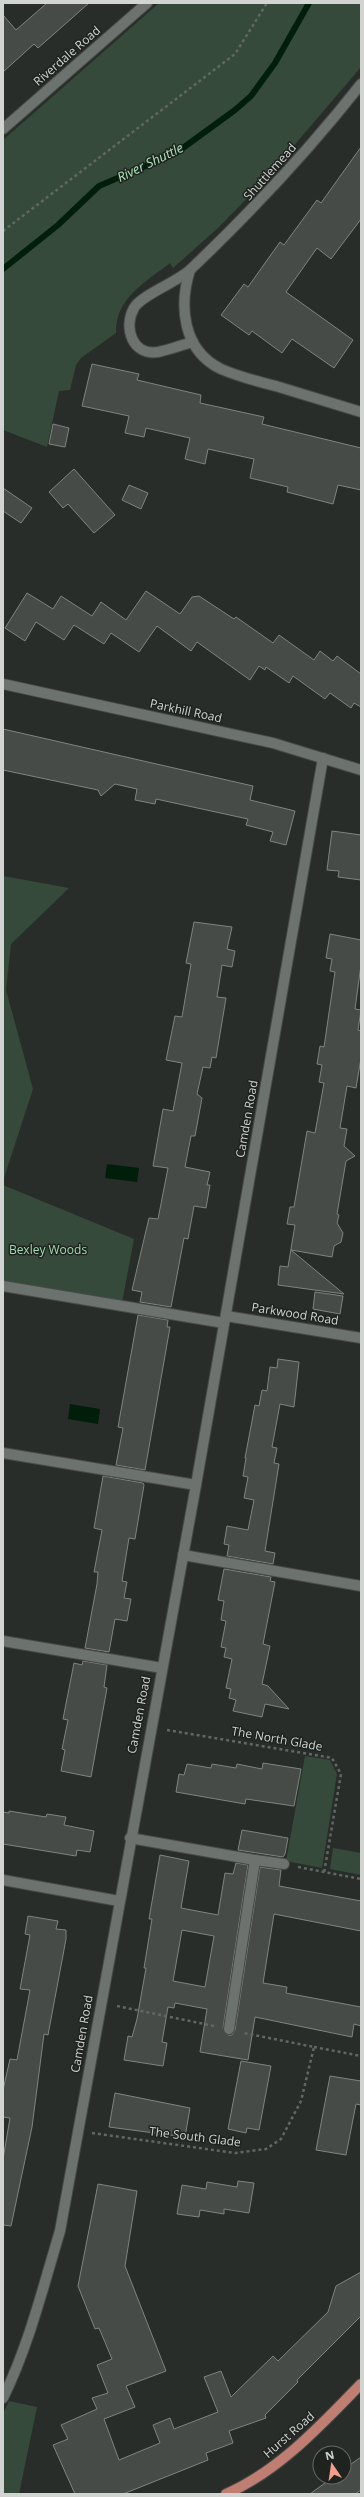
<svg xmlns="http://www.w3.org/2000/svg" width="364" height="2497" font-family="'Open Sans',sans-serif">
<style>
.green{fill:#354a3a}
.water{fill:#001e0a}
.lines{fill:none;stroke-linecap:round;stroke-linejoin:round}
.stream{stroke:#001e0a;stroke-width:6}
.building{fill:#464b47;stroke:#7f8480;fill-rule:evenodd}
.lane-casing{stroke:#474a47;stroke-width:12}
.street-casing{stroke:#474a47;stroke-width:12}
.secondary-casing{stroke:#474a47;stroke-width:12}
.primary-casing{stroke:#474a47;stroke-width:12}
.path{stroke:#636764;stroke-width:2.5;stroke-dasharray:3 3;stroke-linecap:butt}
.lane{stroke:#6c726e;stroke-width:10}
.street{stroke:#6c726e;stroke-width:10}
.secondary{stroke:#6c726e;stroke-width:10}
.primary{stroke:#bf7e71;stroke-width:10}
.labels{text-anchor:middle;stroke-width:3;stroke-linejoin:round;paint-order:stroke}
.street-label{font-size:12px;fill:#d1d4d1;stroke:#1e231f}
.park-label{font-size:12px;fill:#a3dcb0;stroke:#1e231f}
.water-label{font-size:13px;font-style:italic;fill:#ace6b9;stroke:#1e231f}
</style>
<rect width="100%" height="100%" fill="#282d29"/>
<g class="green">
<path d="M 159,3 L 361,3 L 361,67 L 262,183 L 218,228 L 173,268 L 170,263 C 146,282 115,298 116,333 L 81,358 L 76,365 L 70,390 L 59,391 L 47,447 L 3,430 L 3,140 Z"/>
<polygon points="3,876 69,888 11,944 6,990 33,1089 3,1181"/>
<polygon points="3,1185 134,1239 121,1308 3,1285"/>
<polygon points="305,1756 330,1760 337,1774 322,1868 286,1861"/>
<polygon points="333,1848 361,1853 361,1875 330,1869"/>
<polygon points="9,2401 37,2407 19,2494 3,2494 3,2414"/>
</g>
<g class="water">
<polygon points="107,1164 139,1168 137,1182 105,1178"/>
<polygon points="70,1404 100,1409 98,1424 68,1419"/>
</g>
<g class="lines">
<polyline class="stream" points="3,269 58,225 99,186 176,153 235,110 251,96 275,63 309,3"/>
</g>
<g class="building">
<polygon points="47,3 89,3 38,48 34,44 3,72 3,15 16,30"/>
<polygon points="361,147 361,219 331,259 317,248 286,292 353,340 334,368 292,339 282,353 252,331 249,335 221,315 244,284 248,287 280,242 284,245 317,200 321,203"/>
<polygon points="92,364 139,374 137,380 201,395 200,403 264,417 262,424 361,448 361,490 338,485 333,504 287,492 288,487 250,478 254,459 208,449 205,464 185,459 190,438 146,428 144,437 125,433 129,416 82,406"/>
<polygon points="53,424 69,428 65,447 49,444"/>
<polygon points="74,469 115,515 94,533 68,504 63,508 49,492"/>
<polygon points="129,485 148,493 141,509 122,500"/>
<polygon points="3,488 32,508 21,523 3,511"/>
<polygon points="146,591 180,614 192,597 199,596 234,619 236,617 273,643 279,635 314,660 320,651 333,661 337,656 361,674 361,707 354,703 351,708 330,693 325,699 293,676 289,683 266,667 265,670 259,666 250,680 197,642 191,651 157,626 139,652 111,633 104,644 74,625 64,640 36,622 25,641 5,628 27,593 53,609 61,596 92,616 101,602 126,620"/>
<polygon points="3,729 253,786 250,800 295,811 286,845 270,841 273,832 246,825 248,819 156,799 155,804 135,800 137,789 115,784 101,796 98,790 3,770"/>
<polygon points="332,831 361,835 361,880 338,877 339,871 327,870"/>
<polygon points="194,922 232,927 227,949 235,951 232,967 222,965 217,997 226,998 216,1058 212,1057 210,1068 203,1067 197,1094 202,1098 195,1136 191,1136 185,1167 210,1172 207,1185 210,1185 206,1208 194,1206 188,1239 184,1238 171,1307 140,1302 142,1292 132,1290 149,1218 158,1219 168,1168 153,1166 163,1109 173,1111 182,1063 166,1060 175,1016 182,1017 191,964 186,963"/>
<polygon points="330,934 361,940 361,965 355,1009 361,1010 358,1030 361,1031 361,1058 356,1088 347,1086 340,1128 347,1129 344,1146 355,1156 346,1161 337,1214 339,1215 337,1223 343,1233 341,1242 334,1246 332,1257 291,1250 344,1294 278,1285 280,1266 288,1267 295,1225 287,1224 290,1207 294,1207 307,1131 315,1133 324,1083 319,1082 322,1065 317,1064 320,1046 324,1047 335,972 330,971 332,959 326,958"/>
<polygon points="315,1292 343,1296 340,1314 313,1309"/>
<polygon points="138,1315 168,1320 167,1327 170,1327 145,1470 116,1465 123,1428 118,1427"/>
<polygon points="278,1359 299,1362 294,1407 280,1404 272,1447 277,1448 274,1463 279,1464 265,1551 275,1553 273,1564 227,1556 229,1545 224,1544 227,1526 248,1530 254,1500 244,1498 248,1477 243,1476 246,1458 245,1458 255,1405 259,1406 262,1390 267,1391 270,1367 277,1368"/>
<polygon points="103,1476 143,1483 144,1485 135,1539 129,1538 122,1581 127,1582 124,1598 131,1599 127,1621 115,1619 109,1652 85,1648 97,1584 98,1572 94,1572 102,1530 94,1528"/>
<polygon points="224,1569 271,1577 270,1581 275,1582 263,1644 270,1646 262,1684 268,1686 289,1709 265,1704 262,1717 233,1711 236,1700 229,1698 231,1689 226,1688 232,1659 224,1657 226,1648 221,1647 226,1621 221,1620 224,1601 218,1600"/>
<polygon points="83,1661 107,1665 104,1687 107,1688 91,1777 61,1771 65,1750 62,1749 68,1720 63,1719 74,1663 82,1665"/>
<polygon points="263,1763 301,1769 294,1806 246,1799 245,1804 176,1792 179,1774 184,1775 187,1764 211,1768 212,1764 236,1768 237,1764 262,1769"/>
<polygon points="9,1811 46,1817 47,1814 66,1817 64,1825 94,1831 90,1852 77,1850 76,1856 3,1844 3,1812 9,1813"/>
<polygon points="242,1830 288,1838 285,1854 283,1857 238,1850"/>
<path d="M 160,1855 L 189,1861 L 181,1908 L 218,1915 L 225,1873 L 233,1874 L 236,1863 L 248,1865 L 223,2028 L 228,2035 L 232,2035 L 235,2030 L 260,1867 L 281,1870 L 279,1886 L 361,1901 L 361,1931 L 274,1914 L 263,1983 L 287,1987 L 286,1993 L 361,2007 L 361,2026 L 354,2024 L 352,2037 L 255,2017 L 248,2060 L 200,2052 L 207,2009 L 175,2003 L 174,2008 L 168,2007 L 162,2042 L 167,2043 L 163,2066 L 124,2060 L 128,2036 L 132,2037 L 137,2019 L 146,1968 L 144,1968 L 152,1919 L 149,1919 ZM 182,1930 L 214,1936 L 205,1987 L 173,1981 Z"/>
<polygon points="28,1916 58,1921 56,1929 66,1930 66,1939 48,2035 44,2034 32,2127 11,2226 3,2225 3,2159 10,2118 3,2117 3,2090 10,2059 17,2060 30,1990 20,1989 30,1935 25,1934"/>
<polygon points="241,2061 271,2066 259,2130 247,2128 246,2133 228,2129"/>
<polygon points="330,2076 361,2081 361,2105 356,2104 346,2155 316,2150"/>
<polygon points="115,2093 190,2108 185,2137 109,2127"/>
<polygon points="238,2181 254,2183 249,2213 224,2209 224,2214 200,2210 199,2217 177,2214 182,2185 206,2189 207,2182 237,2187"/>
<polygon points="98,2184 137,2191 125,2266 166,2371 126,2386 135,2407 104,2419 119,2460 160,2443 153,2425 170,2418 174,2429 218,2412 204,2377 221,2371 231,2397 273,2356 278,2361 328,2312 336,2286 361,2272 361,2316 297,2380 298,2382 265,2415 266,2418 229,2431 233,2443 206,2453 208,2460 123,2494 75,2494 53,2445 68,2439 61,2425 97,2409 92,2398 108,2393 97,2365 112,2359 99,2328 95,2329 78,2286"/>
<polygon points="361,2457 361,2490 355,2494 310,2494 333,2477 344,2477 344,2469"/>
</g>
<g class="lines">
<g class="lane-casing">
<g id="lane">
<polyline points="3,1286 224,1323"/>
<polyline points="130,1838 255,1860"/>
<polyline points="229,2029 255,1860 284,1864"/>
</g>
</g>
<g class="street-casing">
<g id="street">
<polyline points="3,129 147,3"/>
<path d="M 190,270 C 179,305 182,350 221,369 C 239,377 260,382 279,387 C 306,395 334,404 361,412"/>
<path d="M 193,342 C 181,345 169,350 158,352 C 132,356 123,327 134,308 C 141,295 178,282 191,269 C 252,211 309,150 361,84"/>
<polyline points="226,1316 361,1338"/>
<polyline points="3,1453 196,1485"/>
<polyline points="183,1555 361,1586"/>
<polyline points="3,1641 162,1668"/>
<polyline points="3,1880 119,1901"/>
<path d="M 3,2398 C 29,2345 43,2287 60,2231 L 196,1485 L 323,758"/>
</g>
</g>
<g class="secondary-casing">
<polyline id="secondary" points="3,684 273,743 361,770"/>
</g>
<g class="primary-casing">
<path id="primary" d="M 226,2494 C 279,2471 321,2425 361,2384"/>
</g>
<g class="path">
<polyline points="3,231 235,54 267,3"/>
<polyline points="167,1730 332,1758 341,1774 324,1873"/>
<polyline points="298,1867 361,1879"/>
<polyline points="117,2006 214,2026"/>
<polyline points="314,2047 361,2056"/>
<polyline points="92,2133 235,2153 266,2149 281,2139 301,2101 314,2047 244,2033"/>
</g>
<use href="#lane" class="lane"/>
<use href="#street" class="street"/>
<use href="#secondary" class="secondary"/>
<use href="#primary" class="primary"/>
</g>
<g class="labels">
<g class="street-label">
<text transform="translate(67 56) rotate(-41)" y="4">Riverdale Road</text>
<text transform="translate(270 172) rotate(-48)" y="4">Shuttlemead</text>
<text transform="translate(186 711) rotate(12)" y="4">Parkhill Road</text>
<text transform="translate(247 1119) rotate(-80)" y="4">Camden Road</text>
<text transform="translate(295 1314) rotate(9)" y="4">Parkwood Road</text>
<text transform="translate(139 1715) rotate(-79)" y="4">Camden Road</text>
<text transform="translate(277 1739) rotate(10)" y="4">The North Glade</text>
<text transform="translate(82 2034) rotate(-80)" y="4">Camden Road</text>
<text transform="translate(195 2137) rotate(7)" y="4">The South Glade</text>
<text transform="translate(289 2435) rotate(-41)" y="4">Hurst Road</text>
</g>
<g class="park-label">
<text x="48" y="1254">Bexley Woods</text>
</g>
<g class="water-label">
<text transform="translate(150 162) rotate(-26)" y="5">River Shuttle</text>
</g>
</g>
<rect width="364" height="2497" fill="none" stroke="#d1d4d1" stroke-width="8"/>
<g transform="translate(332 2465) rotate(347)"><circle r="19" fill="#1e231f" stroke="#666a66"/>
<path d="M0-3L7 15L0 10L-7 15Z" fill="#f49d8d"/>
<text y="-6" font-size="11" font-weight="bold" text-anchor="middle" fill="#d1d4d1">N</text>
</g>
</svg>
